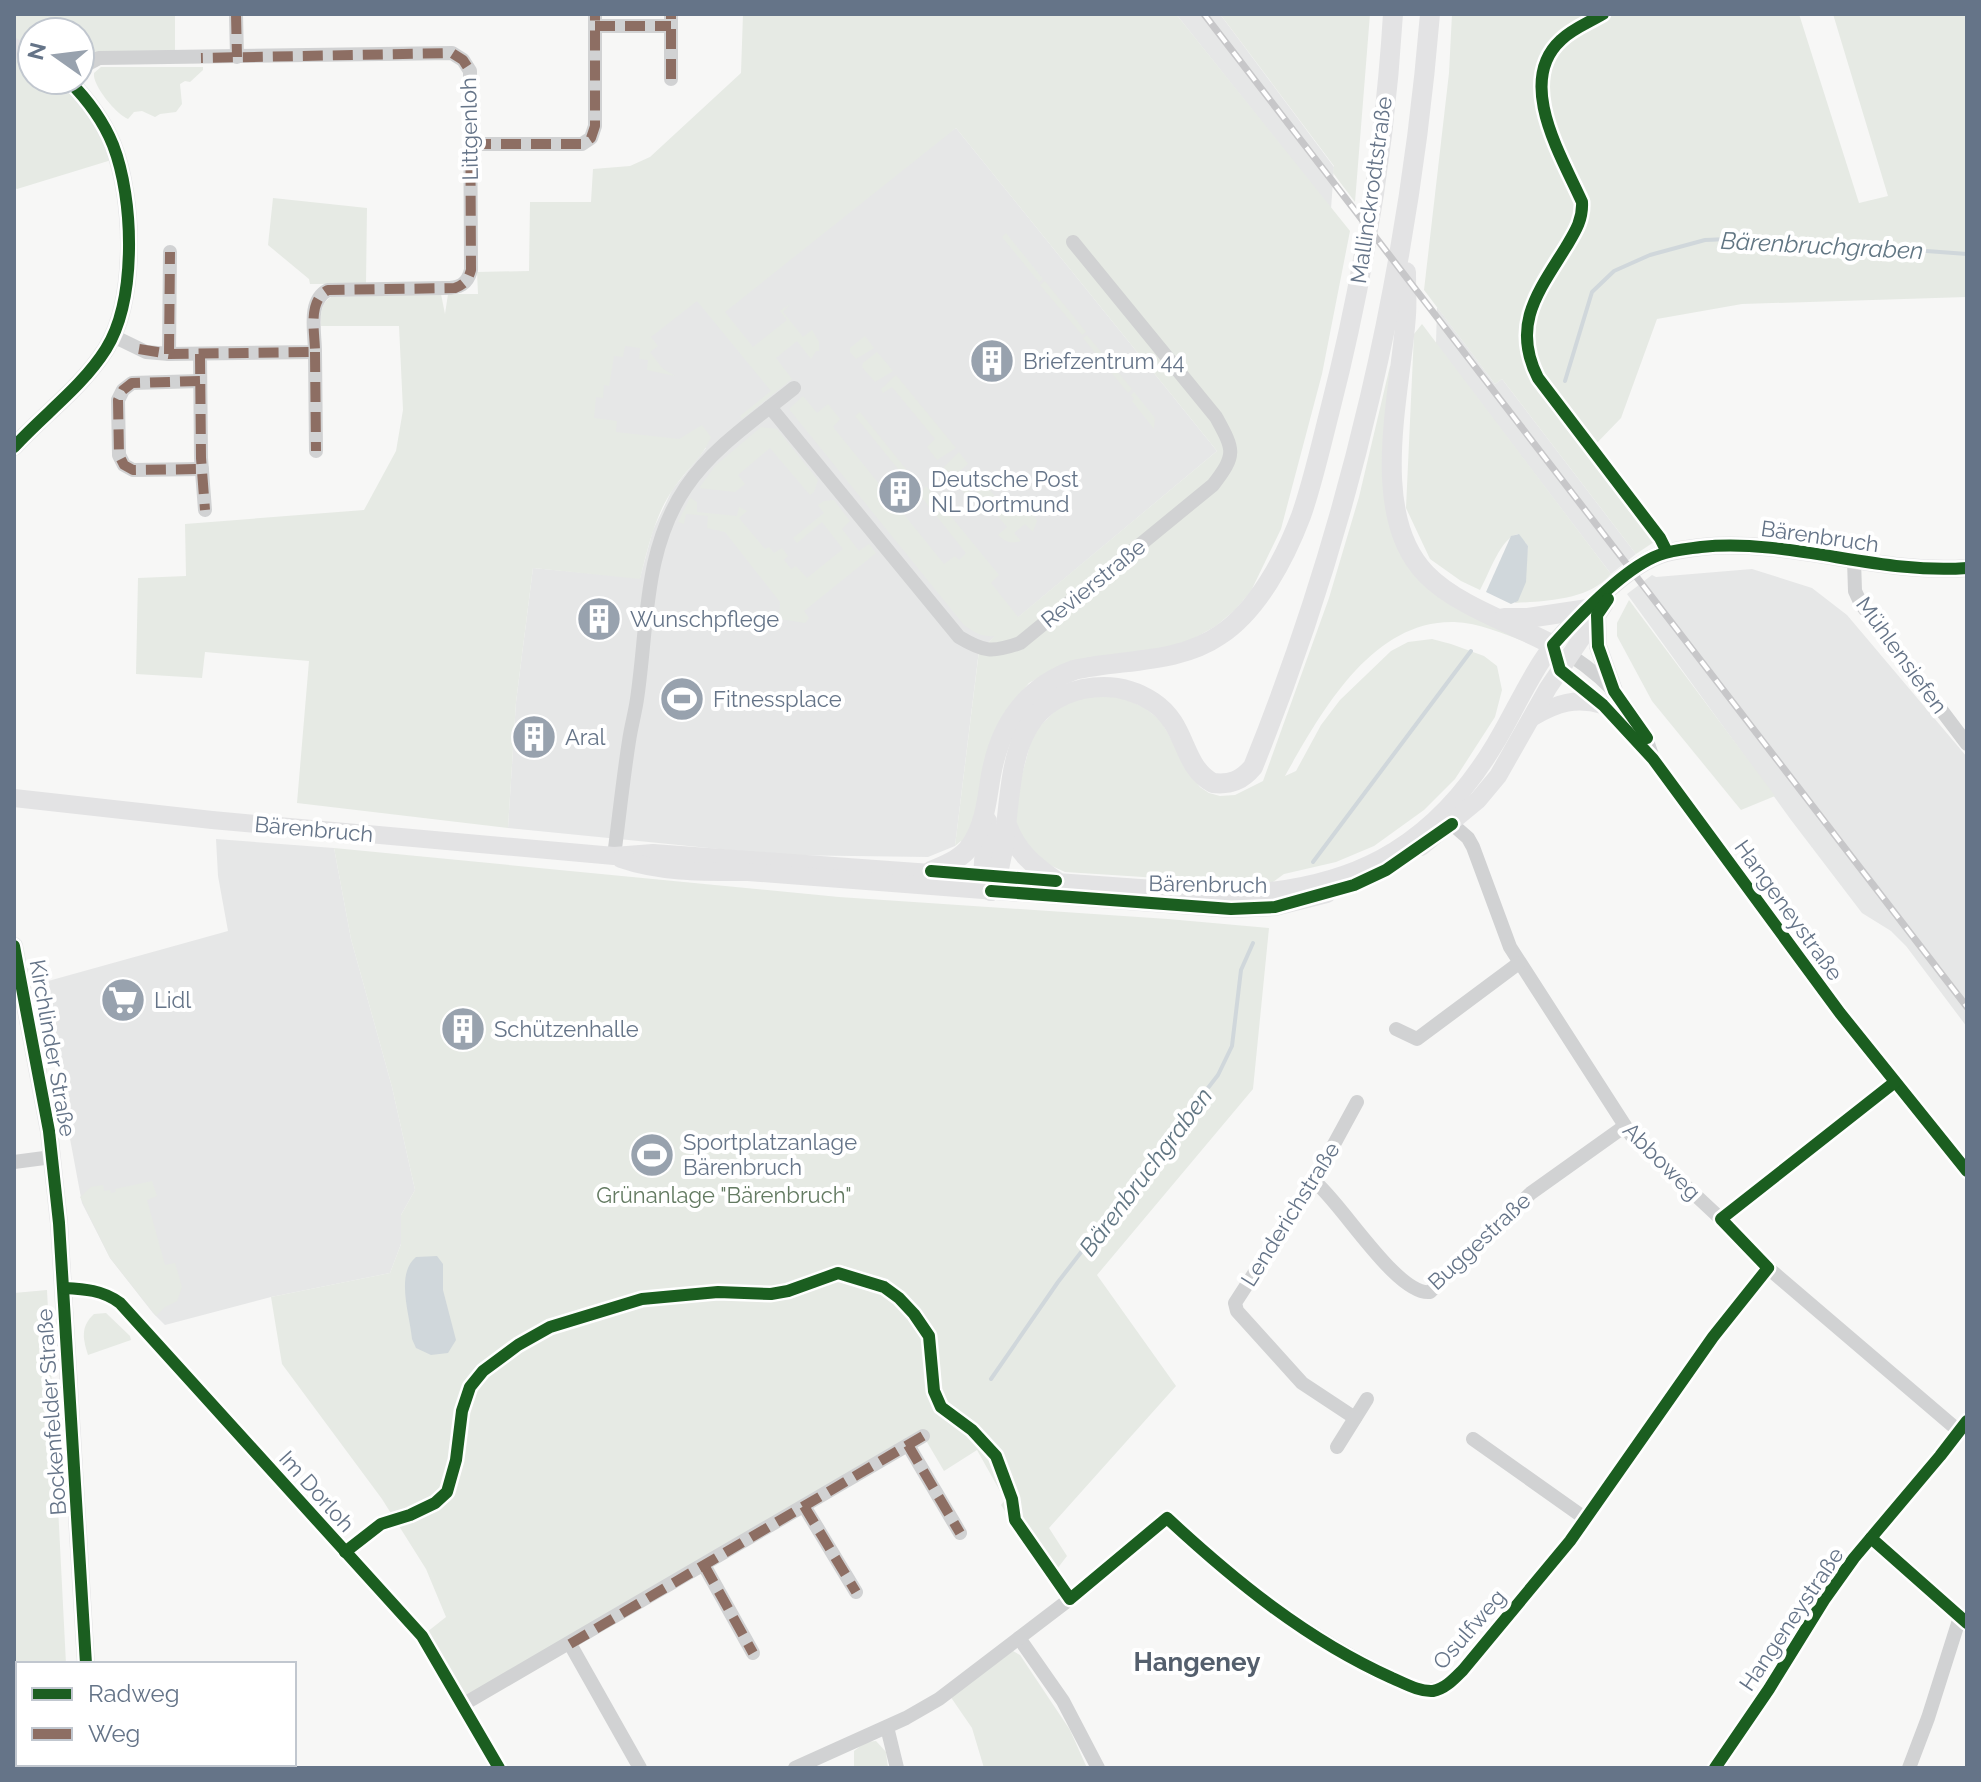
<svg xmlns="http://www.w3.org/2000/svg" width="1981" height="1782" font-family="Raleway,sans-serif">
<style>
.built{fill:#e6e7e7}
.green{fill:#e6eae4}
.water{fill:#d0d7db}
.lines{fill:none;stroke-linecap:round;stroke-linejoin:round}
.stream{stroke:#d0d7db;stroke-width:4}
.minor{stroke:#d1d2d3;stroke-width:14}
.major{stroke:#e3e3e4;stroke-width:18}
.highway{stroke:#e3e3e4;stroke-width:20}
.rail-casing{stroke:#c7c7c9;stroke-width:7}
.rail{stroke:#fff;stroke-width:4;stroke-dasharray:12;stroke-linecap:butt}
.quiet{stroke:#8d6e63;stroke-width:10;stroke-dasharray:20 10;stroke-linecap:butt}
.cycleway-casing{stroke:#fff;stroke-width:17}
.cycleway{stroke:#1b5e20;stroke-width:12}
.labels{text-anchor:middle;stroke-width:8;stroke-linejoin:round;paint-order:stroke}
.street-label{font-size:22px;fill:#657488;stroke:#fff}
.poi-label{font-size:22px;fill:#657488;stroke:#fff;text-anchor:start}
.park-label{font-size:22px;fill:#637a61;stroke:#fff}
.water-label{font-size:24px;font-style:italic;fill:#617683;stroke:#fff}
.quarter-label{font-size:26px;font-weight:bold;fill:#545f6d;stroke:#fff}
</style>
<rect width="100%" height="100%" fill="#f7f7f6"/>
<g class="built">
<polygon points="1176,14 1220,14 1334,167 1331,209"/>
<polygon points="956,128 1217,451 979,650 955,846 928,857 778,855 508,828 516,702 533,568 640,578 653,530 672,490 706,448 590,432 597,385 619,342 698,298"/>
<polygon points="1437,307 1495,384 1502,379 1636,554 1611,574 1436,344"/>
<polygon points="1752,569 1812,588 1847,615 1967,757 1967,1027 1906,946 1891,931 1862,913 1791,820 1627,594 1652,575 1656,577"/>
<polygon points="216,839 334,848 351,939 392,1087 415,1190 401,1215 401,1244 390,1273 271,1297 165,1325 153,1313 110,1258 82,1203 41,983 228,931 218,876"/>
</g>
<g class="green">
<polygon points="14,14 175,14 175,58 100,58 80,67 80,32 32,32 32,80 68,80 118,158 17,189 14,187"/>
<path d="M 743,14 L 1176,14 L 1350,231 L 1322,374 L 1281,529 L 1251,591 L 1235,610 L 1216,626 L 1193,639 L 1168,647 L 1062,665 L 1029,683 L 1005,712 L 974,829 L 964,844 L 961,841 L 955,846 L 979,651 L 995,636 C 982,637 975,633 964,625 L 789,409 L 803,396 L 817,413 L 828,404 L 840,419 L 833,427 L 944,564 L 955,556 L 959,560 L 966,553 L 920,495 L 926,486 L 999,575 L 991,583 L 1018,617 L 1217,451 L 956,128 L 725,312 L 753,347 L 787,320 L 780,311 L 790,304 L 783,312 L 803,337 L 812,330 L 819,342 L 819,351 L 816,351 L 811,359 L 797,341 L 776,358 L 792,379 L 742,419 L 740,416 L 771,391 L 697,301 L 651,337 L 658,346 L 650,352 L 662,368 L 675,376 L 647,370 L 648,360 L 639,359 L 640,348 L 625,346 L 623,357 L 614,356 L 609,386 L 604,385 L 603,398 L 596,397 L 594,418 L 617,421 L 616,432 L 679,439 L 702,425 L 711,437 C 703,457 686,470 674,488 C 655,514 648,548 640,579 L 533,568 L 516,702 L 508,828 L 297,803 L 309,661 L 205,652 L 202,678 L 136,674 L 138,578 L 186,576 L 185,524 L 364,510 L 396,451 L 403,410 L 399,326 L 321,326 C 321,314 320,304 331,297 L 441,294 L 445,314 L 448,294 L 478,294 L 477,272 L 529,271 L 530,202 L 591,202 L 593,169 L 630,166 L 650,157 L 741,73 Z"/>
<polygon points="1220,14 1370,14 1355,202 1333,173 1334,166"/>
<polygon points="1452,14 1799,14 1859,203 1888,196 1833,14 1967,14 1967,297 1742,304 1657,319 1621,418 1592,448 1660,538 1636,554 1502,379 1495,384 1424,290 1449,73"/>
<path d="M 101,67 L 203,67 L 203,70 L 190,82 L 185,81 L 180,84 L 182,104 L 176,112 L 160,114 L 155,117 L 142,111 L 134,112 L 128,119 C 116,114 92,85 94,73 Z"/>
<polygon points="273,198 367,208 366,284 310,284 309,279 268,245"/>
<polygon points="1006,233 1043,279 1039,282 1002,237"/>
<polygon points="1045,281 1086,332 1082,335 1040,285"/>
<path d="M 1422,324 L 1611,574 C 1589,600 1547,601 1515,603 L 1524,579 L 1528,546 L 1518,534 C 1501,537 1489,574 1480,590 L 1461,581 L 1430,559 L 1406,508 L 1414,334 Z"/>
<polygon points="1087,335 1132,389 1128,393 1083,338"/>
<polygon points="865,336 874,348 856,359 850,352 850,348"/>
<polygon points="877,352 893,371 875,382 862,367 863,363"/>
<path d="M 1390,366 L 1393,366 L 1401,549 L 1531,644 C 1506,635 1481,623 1454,622 C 1371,620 1320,714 1285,776 L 1296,771 L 1321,725 L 1340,700 L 1391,651 L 1408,642 L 1432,639 L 1451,644 L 1484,656 L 1497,666 L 1502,690 L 1495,717 L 1455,779 L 1424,810 L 1374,846 L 1336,862 L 1284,874 L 1273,882 L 1237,883 L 1065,872 L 1032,857 L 1016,825 L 1016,798 L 1033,733 L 1062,704 L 1079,698 L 1115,695 L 1144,707 L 1161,721 L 1192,777 L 1200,787 L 1209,793 L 1220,796 L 1235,795 L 1263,781 L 1329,598 L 1359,497 Z"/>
<polygon points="896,375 956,448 937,460 927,447 935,439 892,387 883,393 881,389"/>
<polygon points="1134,392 1155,418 1154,429 1132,401 1134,399 1131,395"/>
<polygon points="860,412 918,484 911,489 911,485 855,416"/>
<polygon points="761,427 777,429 818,480 814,492 810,495 770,448 738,475 745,484 735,492 699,488 715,466"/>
<polygon points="959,452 968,464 955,475 950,476 944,467"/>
<path d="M 972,468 L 1011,516 L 1027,503 L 1037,521 L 1033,532 L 1025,524 L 1014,533 L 1021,541 C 1010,544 1006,542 998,535 L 1007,527 L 974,488 L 965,494 L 957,484 L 957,479 Z"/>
<polygon points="690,498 697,502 697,512 737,516 739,507 747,511 739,518 765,549 769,547 774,553 782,548 788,556 784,560 791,569 796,566 807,578 843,549 822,522 797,543 793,538 824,513 818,505 824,501 834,500 850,521 842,529 859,551 869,544 876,553 804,611 809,618 805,623 779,619 780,602 725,532 707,528 708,516 686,514 684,524 678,522"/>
<polygon points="1629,600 1775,796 1741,810 1652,701 1617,636 1617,623"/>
<polygon points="334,848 839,897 1168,919 1269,928 1253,1089 1097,1275 1176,1386 1049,1528 1067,1556 1050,1578 1001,1505 1005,1500 977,1450 944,1471 924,1437 464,1704 422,1636 446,1617 426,1569 382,1499 282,1364 271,1297 390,1273 401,1244 401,1215 415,1190 392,1087 351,939"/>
<polygon points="152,1181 157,1196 147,1200 165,1265 175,1263 182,1287 177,1301 165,1307 156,1316 110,1258 80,1197 91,1187 103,1185 104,1191 110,1190 111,1193 116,1192 115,1189"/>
<polygon points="47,1290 66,1664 18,1664 18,1750 14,1750 14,1293"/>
<path d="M 106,1313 L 130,1336 L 131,1340 L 88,1355 C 83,1339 80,1327 94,1314 Z"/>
<polygon points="1013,1651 1020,1655 1070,1730 1087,1768 984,1768 972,1728 950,1696"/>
<polygon points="876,1741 886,1752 888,1768 854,1768 854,1751 866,1742"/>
</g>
<g class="water">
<polygon points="1519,534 1528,546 1526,582 1518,601 1511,604 1486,592 1511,536"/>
<path d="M 437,1256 L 443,1264 L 443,1290 L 456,1340 L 448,1353 L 431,1355 L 416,1348 L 412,1339 C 410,1315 395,1274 416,1257 Z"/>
</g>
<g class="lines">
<g class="stream">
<polyline points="1565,381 1592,292 1614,271 1650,255 1705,240 1752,238 1967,254"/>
<polyline points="1313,862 1471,651"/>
<polyline points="991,1379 1058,1282 1218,1075 1232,1046 1241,970 1253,943"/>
</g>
<g class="minor">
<polyline points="236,14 237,57"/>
<polyline points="595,26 671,26"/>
<path d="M 80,68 L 99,58 L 452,53 L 463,60 L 470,71 L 471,270 C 467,285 459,288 445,288 L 328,290 C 307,301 315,332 315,352 L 169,354 L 146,352 L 113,336"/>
<polyline points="671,79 671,14"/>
<polyline points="471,144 582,144 591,138 595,126 595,14"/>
<path d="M 1583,213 C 1571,252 1534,281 1527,322 C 1524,340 1529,360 1537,376 C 1552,402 1574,426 1593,449 C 1616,478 1638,508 1660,538 L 1667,552"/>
<polyline points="315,352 316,451"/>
<polyline points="169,354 170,252"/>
<polyline points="200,354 201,458 205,510"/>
<polyline points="200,381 132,383 123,390 118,400 119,455 124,465 133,470 202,469"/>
<path d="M 770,407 L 959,637 C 984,652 992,653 1020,643 L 1213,485 C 1237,454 1234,450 1216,417 L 1073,242"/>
<polyline points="1854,560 1855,591 1861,604 1967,744"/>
<path d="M 1570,655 C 1608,680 1640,714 1653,758"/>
<polyline points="1560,670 1603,705 1653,759 1840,1013 1967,1171"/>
<polyline points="1452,824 1468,838 1473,847 1510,947 1631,1135 1721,1219 1768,1268 1960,1432"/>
<path d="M 614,856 C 619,818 623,779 629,741 C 631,727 635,713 637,699 C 648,626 643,550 686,487 C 713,447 757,418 794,388"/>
<polyline points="1396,1029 1417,1039 1519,963"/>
<polyline points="14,1162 52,1157"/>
<path d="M 1314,1181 C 1341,1202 1397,1296 1430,1292 L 1531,1193 L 1625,1126"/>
<polyline points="1721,1219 1895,1082"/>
<path d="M 64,1288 C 84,1289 103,1290 120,1303 L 422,1636 L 499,1768"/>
<polyline points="1355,1418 1302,1383 1237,1311 1235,1303 1314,1181 1357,1102"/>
<polyline points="1473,1439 1586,1519"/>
<polyline points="908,1445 960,1533"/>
<polyline points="1337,1447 1367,1399"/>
<polyline points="804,1506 856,1592"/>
<polyline points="1871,1538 1967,1623"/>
<polyline points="704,1565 753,1653"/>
<polyline points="1019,1638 1063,1701 1098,1768"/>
<polyline points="570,1644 640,1768"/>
<polyline points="464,1704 923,1436"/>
<polyline points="887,1727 897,1768"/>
<path d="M 795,1768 L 906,1718 L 939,1699 L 1070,1599 L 1167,1518 C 1242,1588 1322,1648 1417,1688 C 1438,1693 1449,1685 1463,1670 L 1570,1541 L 1713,1337 L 1768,1268"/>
<polyline points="1715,1768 1769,1689 1824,1600 1854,1558 1940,1456 1967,1421"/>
<polyline points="1909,1768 1928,1718 1960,1617"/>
</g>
<g class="major">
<polyline points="14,47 32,57"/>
<path d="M 14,447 C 44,414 82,387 106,349 C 137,299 134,199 113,145 C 103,120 87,99 68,80"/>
<polyline points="1597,615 1598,646 1614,691"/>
<path d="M 1533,717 C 1557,703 1576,697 1603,705"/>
<path d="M 14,798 L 212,820 L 614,856 L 653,853 L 1223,894 C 1346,892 1431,851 1495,744 C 1512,716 1525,686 1543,659 C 1556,639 1574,621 1592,605 C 1610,587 1635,564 1660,555 C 1673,550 1688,549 1701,547 C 1791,538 1877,575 1967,568"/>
<polyline points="1421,847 1478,800 1498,776 1548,688 1604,605"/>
<path d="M 621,859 C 661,873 706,872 748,872 L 1231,909 L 1275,907 L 1327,894"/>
<polyline points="14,946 49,1131 59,1223 86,1664"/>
<polyline points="92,1764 92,1768"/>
</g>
<g class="highway">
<path d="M 1406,272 C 1406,286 1407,301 1406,315 C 1401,391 1367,513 1426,574 C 1457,606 1514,624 1553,645"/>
<polyline points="1504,618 1528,618 1588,609"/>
<polyline points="987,821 983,876 991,891"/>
<path d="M 1007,825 C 1017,852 1033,865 1056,881"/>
<path d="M 931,871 C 945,865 962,859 971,845 C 985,825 987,798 991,775 C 1000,725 1025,688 1074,670 C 1122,659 1178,664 1220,635 C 1258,610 1285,558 1301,516 C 1313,482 1321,445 1330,410 C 1363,281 1385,147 1393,14"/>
<path d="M 991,891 C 1022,826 987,710 1083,689 C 1108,684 1132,688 1153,702 C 1188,725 1181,766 1213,783 C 1231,785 1242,780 1253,767 C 1350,527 1409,271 1430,14"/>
</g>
<g class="rail-casing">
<polyline id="rail" points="1204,14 1967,1007"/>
</g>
<use href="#rail" class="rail"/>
<g class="quiet">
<polyline points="236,14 237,57"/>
<polyline points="595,26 671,26"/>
<polyline points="671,79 671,14"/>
<polyline points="471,144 582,144 591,138 595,126 595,14"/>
<path d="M 139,349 L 169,354 L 315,352 C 315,332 307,301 328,290 L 455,288 C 465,284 468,280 471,270 L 470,71 L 463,60 L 452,53 L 201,58"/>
<polyline points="315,352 316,451"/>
<polyline points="169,354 170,252"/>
<polyline points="200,354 201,458 205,510"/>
<polyline points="200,381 132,383 123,390 118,400 119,455 124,465 133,470 202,469"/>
<polyline points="908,1445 960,1533"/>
<polyline points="804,1506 856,1592"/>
<polyline points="704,1565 753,1653"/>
<polyline points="570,1644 923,1436"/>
<polyline points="14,1751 18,1751"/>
</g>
<g class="cycleway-casing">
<g id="cycleway">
<path d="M 1603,14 C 1590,22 1572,29 1561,40 C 1515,82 1562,157 1582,202 C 1583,220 1575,232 1566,247 C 1538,292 1511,325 1538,378 L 1660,538 L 1667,552"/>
<path d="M 14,447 C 44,414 82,387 106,349 C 137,299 134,199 113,145 C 103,120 87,99 68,80"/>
<path d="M 1967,568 C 1877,575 1791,538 1701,547 C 1687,549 1672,550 1659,555 C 1624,568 1578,617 1553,645 L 1560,670 L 1603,705 L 1653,759 L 1840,1013 L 1967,1171"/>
<polyline points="1608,599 1597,615 1598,646 1614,691 1647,738"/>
<polyline points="931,871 1056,881"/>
<polyline points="991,891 1231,909 1275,907 1354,885 1386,870 1452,824"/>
<polyline points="14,946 49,1131 59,1223 86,1664"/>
<path d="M 64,1288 C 84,1289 103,1290 120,1303 L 422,1636 L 499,1768"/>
<polyline points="1871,1538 1967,1623"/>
<path d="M 345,1552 L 381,1524 L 410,1515 L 435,1503 L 447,1492 L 456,1460 L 462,1411 L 470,1387 L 483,1371 L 518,1345 L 550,1327 L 642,1299 L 718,1292 L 771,1294 L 788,1291 L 838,1273 L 884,1287 L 899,1298 L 914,1314 L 929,1336 L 934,1391 L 941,1407 L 972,1430 L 996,1456 L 1012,1499 L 1015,1520 L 1070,1599 L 1167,1518 C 1235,1581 1307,1640 1392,1678 C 1404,1683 1419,1692 1433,1691 C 1445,1689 1454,1679 1463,1670 L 1570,1541 L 1713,1337 L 1768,1268 L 1721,1219 L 1895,1082"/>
<polyline points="1715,1768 1769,1689 1824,1600 1854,1558 1940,1456 1967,1421"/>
</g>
</g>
<use href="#cycleway" class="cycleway"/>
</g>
<defs>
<g id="building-disc" transform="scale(2.3)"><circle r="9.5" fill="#98a2ae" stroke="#fff"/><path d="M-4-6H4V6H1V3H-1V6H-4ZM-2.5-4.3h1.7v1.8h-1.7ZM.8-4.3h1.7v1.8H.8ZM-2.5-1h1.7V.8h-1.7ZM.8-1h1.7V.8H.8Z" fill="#fff"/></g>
<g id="stadium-disc" transform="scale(2.3)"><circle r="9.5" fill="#98a2ae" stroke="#fff"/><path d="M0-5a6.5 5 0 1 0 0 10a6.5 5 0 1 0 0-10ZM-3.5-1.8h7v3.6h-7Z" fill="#fff"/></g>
<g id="supermarket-disc" transform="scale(2.3)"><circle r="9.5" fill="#98a2ae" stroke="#fff"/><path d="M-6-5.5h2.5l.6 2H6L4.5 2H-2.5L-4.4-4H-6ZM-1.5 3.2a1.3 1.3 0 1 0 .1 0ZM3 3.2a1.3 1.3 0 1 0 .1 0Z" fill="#fff"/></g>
</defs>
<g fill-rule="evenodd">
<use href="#building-disc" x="992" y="361"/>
<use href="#building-disc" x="900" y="492"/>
<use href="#building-disc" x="599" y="619"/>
<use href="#stadium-disc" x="682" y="699"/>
<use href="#building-disc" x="534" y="737"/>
<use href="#supermarket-disc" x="123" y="1000"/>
<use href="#building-disc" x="463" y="1029"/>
<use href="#stadium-disc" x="652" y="1155"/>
</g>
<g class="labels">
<g class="street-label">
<text transform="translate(469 129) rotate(-91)" y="8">Littgenloh</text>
<text transform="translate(1371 190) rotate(-82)" y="8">Mallinckrodtstraße</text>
<text transform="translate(1820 536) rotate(8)" y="8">Bärenbruch</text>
<text transform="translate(1093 583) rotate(-39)" y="8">Revierstraße</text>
<text transform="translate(1902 655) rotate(54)" y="8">Mühlensiefen</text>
<text transform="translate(314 829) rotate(5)" y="8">Bärenbruch</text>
<text transform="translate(1208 884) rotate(1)" y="8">Bärenbruch</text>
<text transform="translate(1789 910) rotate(54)" y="8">Hangeneystraße</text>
<text transform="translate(53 1048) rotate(80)" y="8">Kirchlinder Straße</text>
<text transform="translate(1662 1161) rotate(45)" y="8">Abboweg</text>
<text transform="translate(1290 1214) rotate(-58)" y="8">Lenderichstraße</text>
<text transform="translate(1479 1241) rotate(-43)" y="8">Buggestraße</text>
<text transform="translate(51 1412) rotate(-94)" y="8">Bockenfelder Straße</text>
<text transform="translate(317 1491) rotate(48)" y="8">Im Dorloh</text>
<text transform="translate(1791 1619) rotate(-56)" y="8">Hangeneystraße</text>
<text transform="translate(1469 1629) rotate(-49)" y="8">Osulfweg</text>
</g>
<g class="poi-label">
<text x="1023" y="369">Briefzentrum 44</text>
<text x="931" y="487">Deutsche Post<tspan x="931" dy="25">NL Dortmund</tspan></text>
<text x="630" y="627">Wunschpflege</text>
<text x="713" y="707">Fitnessplace</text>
<text x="565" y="745">Aral</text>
<text x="154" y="1008">Lidl</text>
<text x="494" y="1037">Schützenhalle</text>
<text x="683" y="1150">Sportplatzanlage<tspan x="683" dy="25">Bärenbruch</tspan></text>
</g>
<g class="park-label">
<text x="724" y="1203">Grünanlage "Bärenbruch"</text>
</g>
<g class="water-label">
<text transform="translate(1822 246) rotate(3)" y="8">Bärenbruchgraben</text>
<text transform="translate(1146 1172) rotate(-53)" y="8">Bärenbruchgraben</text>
</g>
<g class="quarter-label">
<text x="1197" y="1671">Hangeney</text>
</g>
</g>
<rect width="1981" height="1782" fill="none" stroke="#657488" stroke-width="32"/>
<rect x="16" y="1662" width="280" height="104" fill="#ffffff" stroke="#c1c7cf" stroke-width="2"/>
<rect x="32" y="1688" width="40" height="12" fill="#1b5e20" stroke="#c1c7cf" stroke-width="2"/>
<text x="88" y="1702" font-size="24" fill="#657488">Radweg</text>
<rect x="32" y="1728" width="40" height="12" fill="#8d6e63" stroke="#c1c7cf" stroke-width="2"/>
<text x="88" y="1742" font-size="24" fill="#657488">Weg</text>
<g transform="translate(56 56) rotate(284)"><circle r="38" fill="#ffffff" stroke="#c1c7cf" stroke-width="2"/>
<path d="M0-6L14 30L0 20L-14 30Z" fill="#98a2ae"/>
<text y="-12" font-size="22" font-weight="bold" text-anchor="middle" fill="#657488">N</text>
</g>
</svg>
